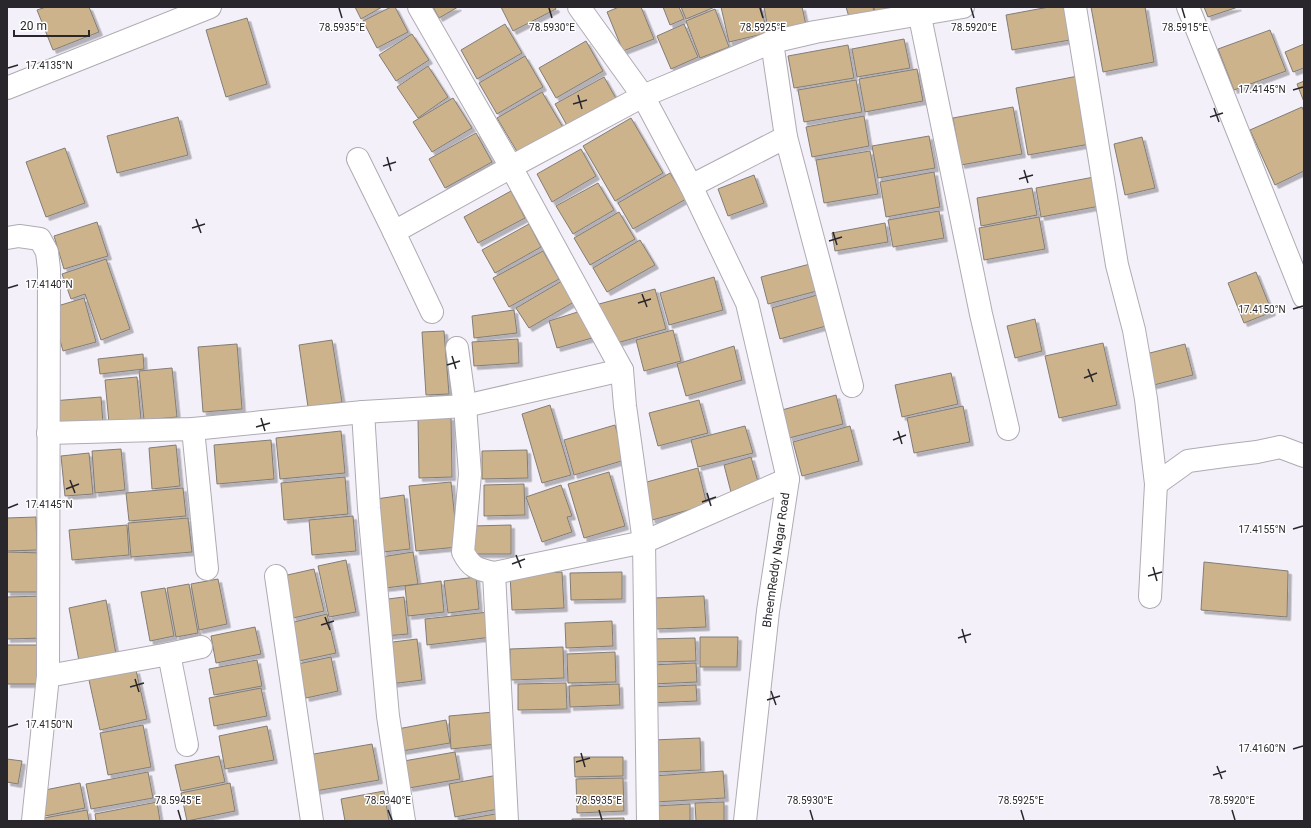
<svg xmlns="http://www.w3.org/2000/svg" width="1311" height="828" font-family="Roboto,sans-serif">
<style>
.building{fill:#ccb38c;stroke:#827d76;filter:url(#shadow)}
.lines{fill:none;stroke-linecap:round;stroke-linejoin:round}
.minor-casing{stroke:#afabb3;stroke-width:24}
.minor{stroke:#fff;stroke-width:22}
.ticks{fill:none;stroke:#29272b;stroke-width:1.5}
.labels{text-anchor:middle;stroke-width:3;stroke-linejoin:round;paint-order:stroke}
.street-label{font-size:12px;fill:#29272b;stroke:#fff}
.ticks-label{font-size:10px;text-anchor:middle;fill:#29272b;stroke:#fff;stroke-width:3;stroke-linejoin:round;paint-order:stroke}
</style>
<defs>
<filter id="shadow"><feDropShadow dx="3.5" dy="3.5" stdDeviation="0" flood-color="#0004"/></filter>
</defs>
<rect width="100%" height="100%" fill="#f4f0f9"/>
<g class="building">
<polygon points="46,7 89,7 99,32 53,50 37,10"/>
<polygon points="355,7 382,7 361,19"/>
<polygon points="391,7 395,7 408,32 377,48 363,21"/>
<polygon points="433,7 458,7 439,18"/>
<polygon points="501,7 555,7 556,9 513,31"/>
<polygon points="619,7 641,7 654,39 623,51 607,12"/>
<polygon points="663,7 679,7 684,19 670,25"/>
<polygon points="681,7 715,7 686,19"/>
<polygon points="721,7 761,7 767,33 729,42"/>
<polygon points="764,7 802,7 806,25 769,34"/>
<polygon points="846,7 873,7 874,12 849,17"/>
<polygon points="874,7 904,7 875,15"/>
<polygon points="1049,7 1064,7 1070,40 1012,50 1006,15"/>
<polygon points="1091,7 1145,7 1154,62 1103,72"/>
<polygon points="1204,7 1238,7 1208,17"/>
<polygon points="715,9 729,47 700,58 686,21"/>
<polygon points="247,18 267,84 226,97 206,30"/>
<polygon points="505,24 522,53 477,79 461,50"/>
<polygon points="684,24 698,57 671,69 657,36"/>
<polygon points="1270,30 1286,71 1234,90 1218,49"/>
<polygon points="412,34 429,60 396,81 379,55"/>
<polygon points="904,39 910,68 857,77 852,49"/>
<polygon points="586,41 603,71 556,98 539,68"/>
<polygon points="1304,44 1304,68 1293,72 1285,52"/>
<polygon points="848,45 854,78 794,88 788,56"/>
<polygon points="525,56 543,87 497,114 479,83"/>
<polygon points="428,66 448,97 418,118 397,87"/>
<polygon points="917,69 923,101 865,112 859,79"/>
<polygon points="1078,76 1090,144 1028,155 1016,88"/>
<polygon points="604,77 618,102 569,129 555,104"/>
<polygon points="856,80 862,112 804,122 798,90"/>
<polygon points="1304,81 1304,102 1297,84"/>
<polygon points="542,92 564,129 519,155 497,118"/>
<polygon points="453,98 472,128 432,152 413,122"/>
<polygon points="1013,107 1022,154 961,165 953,118"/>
<polygon points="1302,107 1304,112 1304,171 1275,185 1250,130"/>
<polygon points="864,116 869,146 812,157 806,127"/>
<polygon points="178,117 188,155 117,173 107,136"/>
<polygon points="631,118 663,173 615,201 583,146"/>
<polygon points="476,133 492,162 445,188 429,159"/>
<polygon points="929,136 935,168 878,178 872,146"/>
<polygon points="1142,137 1155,188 1125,195 1114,144"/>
<polygon points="65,148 85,203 46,217 26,162"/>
<polygon points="581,149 596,176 552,202 537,174"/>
<polygon points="870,151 878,194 824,203 816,160"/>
<polygon points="934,172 940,207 886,217 880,182"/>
<polygon points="670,173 686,199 633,229 618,203"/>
<polygon points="754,175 764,203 728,216 718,189"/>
<polygon points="1094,177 1100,206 1041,217 1036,188"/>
<polygon points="598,183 614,210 573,234 556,206"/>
<polygon points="1032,188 1037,215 981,226 977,198"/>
<polygon points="511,191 525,218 478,243 464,217"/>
<polygon points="939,211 944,238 893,247 888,220"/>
<polygon points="619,212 635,239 590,265 574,238"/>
<polygon points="1039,217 1045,249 984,260 979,228"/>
<polygon points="97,222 108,256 64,269 54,236"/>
<polygon points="885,223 888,242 835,251 832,233"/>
<polygon points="529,224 541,247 495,273 482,250"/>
<polygon points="640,240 655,265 607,292 593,268"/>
<polygon points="543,251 559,279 509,307 493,278"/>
<polygon points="106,259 130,329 101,340 85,294 71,299 62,274"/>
<polygon points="810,264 817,291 768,304 761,277"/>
<polygon points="1256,272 1272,312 1244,323 1228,283"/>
<polygon points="714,277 723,310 669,325 660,293"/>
<polygon points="562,281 574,302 529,328 516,308"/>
<polygon points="655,289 666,329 610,345 599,304"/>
<polygon points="817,295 826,326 780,339 772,308"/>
<polygon points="84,298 96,342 63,351 51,308"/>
<polygon points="514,310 517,333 474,338 472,316"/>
<polygon points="584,310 592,338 557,348 549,321"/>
<polygon points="1035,319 1042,351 1015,358 1007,326"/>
<polygon points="673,330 681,361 644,371 636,340"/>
<polygon points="444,331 449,394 426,395 422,332"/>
<polygon points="518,339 519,363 474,366 472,342"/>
<polygon points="332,340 342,402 308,407 299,345"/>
<polygon points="1103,343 1117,405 1059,418 1045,356"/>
<polygon points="237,344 242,409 203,412 198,347"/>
<polygon points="1185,344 1193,375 1150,386 1142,355"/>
<polygon points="734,346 742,380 686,396 677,364"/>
<polygon points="143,354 144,369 100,374 98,359"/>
<polygon points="172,368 177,417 144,420 139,371"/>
<polygon points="951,373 958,404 902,417 895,385"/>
<polygon points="137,377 141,419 109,423 105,380"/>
<polygon points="836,395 843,424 789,438 782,410"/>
<polygon points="101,397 103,424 55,429 52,401"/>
<polygon points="699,400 708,433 658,446 649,413"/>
<polygon points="550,405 571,475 542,483 522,414"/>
<polygon points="963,406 970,442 914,453 907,418"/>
<polygon points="418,417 451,417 452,477 419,478"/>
<polygon points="615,425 625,460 574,475 564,440"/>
<polygon points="745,426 753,453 698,467 691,440"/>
<polygon points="850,426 859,461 802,476 793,442"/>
<polygon points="341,431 345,473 280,479 276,438"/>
<polygon points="271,440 274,479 217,484 214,445"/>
<polygon points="176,445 180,486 152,489 149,448"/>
<polygon points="121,449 125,490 95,493 92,451"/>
<polygon points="527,450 528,478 482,479 482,451"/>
<polygon points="89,453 93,494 65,496 61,456"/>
<polygon points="751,457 760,489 732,496 724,465"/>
<polygon points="698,468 707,505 652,520 643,483"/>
<polygon points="609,472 625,526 584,538 568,484"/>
<polygon points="345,477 348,514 284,520 281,483"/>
<polygon points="451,482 458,547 416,551 409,486"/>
<polygon points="524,484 525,515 484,516 484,485"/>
<polygon points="561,485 572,516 567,517 572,532 542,542 526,497"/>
<polygon points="183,488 186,516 129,521 126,493"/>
<polygon points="404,495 410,549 383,552 376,499"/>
<polygon points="353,516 356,551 312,555 309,520"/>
<polygon points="36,517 37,550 7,551 7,518"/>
<polygon points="188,518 192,552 131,557 128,523"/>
<polygon points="127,525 129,555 72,560 69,530"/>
<polygon points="511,525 511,554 472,554 472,526"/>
<polygon points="7,552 43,553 43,592 7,592"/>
<polygon points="413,552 418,584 385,588 381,557"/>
<polygon points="346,560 356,612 329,617 318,566"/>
<polygon points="1204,562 1288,571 1287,617 1201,610"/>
<polygon points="314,569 324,611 293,618 283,576"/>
<polygon points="562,572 564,608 512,610 510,575"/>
<polygon points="622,572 622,599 571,600 570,573"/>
<polygon points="476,577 479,609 448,613 444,581"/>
<polygon points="218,579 227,624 199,630 191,584"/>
<polygon points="441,581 444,612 408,616 405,586"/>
<polygon points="189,584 198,633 176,637 167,588"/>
<polygon points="165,588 174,636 150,641 141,592"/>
<polygon points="43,596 44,638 7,639 7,597"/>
<polygon points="704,596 706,627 656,629 654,598"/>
<polygon points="404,597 408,634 385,636 380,600"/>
<polygon points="106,600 116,654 79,661 69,608"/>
<polygon points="489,612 492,637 427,645 425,619"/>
<polygon points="327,614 336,653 299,661 290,623"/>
<polygon points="612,621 613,646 566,648 565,623"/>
<polygon points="255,627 261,654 216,663 211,636"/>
<polygon points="700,637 738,637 737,667 700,667"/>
<polygon points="695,638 696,661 650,662 650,639"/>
<polygon points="417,639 422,680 390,684 385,643"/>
<rect x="7" y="645" width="32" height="39"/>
<polygon points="563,647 564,678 511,680 510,649"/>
<polygon points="615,652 616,682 568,683 567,654"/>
<polygon points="331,657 338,691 306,698 298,664"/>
<polygon points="257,660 262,686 214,695 209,669"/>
<polygon points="696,663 697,682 652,684 651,665"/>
<polygon points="136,670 147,719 100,730 89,680"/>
<polygon points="566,683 567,709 518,710 518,684"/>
<polygon points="619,684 620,705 570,707 569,686"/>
<polygon points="696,685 697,701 649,703 649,687"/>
<polygon points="261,688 267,716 214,726 209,698"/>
<polygon points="494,712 497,744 451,749 449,716"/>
<polygon points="446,720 450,743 396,752 392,730"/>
<polygon points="143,725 151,767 108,775 100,733"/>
<polygon points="267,726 274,760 225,769 219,736"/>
<polygon points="700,738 701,770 654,772 653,740"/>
<polygon points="372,744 379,780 315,791 308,755"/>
<polygon points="455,752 460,779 409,788 404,761"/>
<polygon points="219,756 225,782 181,791 175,765"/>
<polygon points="574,757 623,757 623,776 575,777"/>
<polygon points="7,759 22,761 18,784 7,782"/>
<polygon points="723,771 725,798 655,802 654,776"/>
<polygon points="148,772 153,798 91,809 86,784"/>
<polygon points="498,775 504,808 455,817 449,784"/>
<polygon points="623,778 624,811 577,813 576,779"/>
<polygon points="80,783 85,808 45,816 40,791"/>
<polygon points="230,783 235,811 187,821 181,793"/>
<polygon points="384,791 389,821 345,821 341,799"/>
<polygon points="157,802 160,821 96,821 95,814"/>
<polygon points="724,802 724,821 696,821 695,803"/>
<polygon points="690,804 690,821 657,821 656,806"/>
<polygon points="87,810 89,821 39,821 39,819"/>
<polygon points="501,813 502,821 455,821"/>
<polygon points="624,818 624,821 572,821 572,819"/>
</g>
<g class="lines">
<g class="minor-casing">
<g id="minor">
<polyline points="419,7 511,167 622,370 625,406 644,542 648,821"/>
<polyline points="579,7 643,96 691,186 747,303 788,479 768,611 745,821"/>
<polyline points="918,7 981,314 1008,429"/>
<polyline points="1075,7 1117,265 1134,330 1146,399 1156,484 1150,597"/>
<polyline points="1188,7 1304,297"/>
<polyline points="772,42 786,137"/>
<polyline points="7,88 210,7"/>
<polyline points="358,159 394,232"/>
<polyline points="691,186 786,137 852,386"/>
<polyline points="7,238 19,236 40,239 47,252 49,269 48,676 33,821"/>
<polyline points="432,312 394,232 511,167 643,96 772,42 815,32 963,7"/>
<path d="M 457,348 L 465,406 L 470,474 L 463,552 C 471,568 477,569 494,573 L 507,821"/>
<polyline points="363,412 369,508 388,716 404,821"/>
<polyline points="193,429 207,569"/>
<polyline points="48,433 193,429 363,412 465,406 622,370"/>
<polyline points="1156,484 1188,461 1224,456 1257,452 1280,447 1304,456"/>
<polyline points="494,573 644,542 788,479"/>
<polyline points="276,576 312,821"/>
<polyline points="169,654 201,647"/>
<polyline points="48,676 169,654 187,745"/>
</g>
</g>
<use href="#minor" class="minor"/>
</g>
<path class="ticks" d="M 339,8 L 342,18M 549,8 L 552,18M 760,8 L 763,18M 971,8 L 974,18M 1182,8 L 1185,18M 8,68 L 18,65M 1293,90 L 1303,87M 578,95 L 582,109M 573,104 L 587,100M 1214,108 L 1219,122M 1210,117 L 1223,113M 387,157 L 391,171M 383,166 L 396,162M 1024,170 L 1028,183M 1019,179 L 1033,175M 196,219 L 201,233M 192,228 L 205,224M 833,232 L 837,245M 829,241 L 842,237M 8,288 L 18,285M 642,294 L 647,307M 638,303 L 651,299M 1293,309 L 1303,306M 452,356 L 456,369M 447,365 L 460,361M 1088,369 L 1093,382M 1084,378 L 1097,373M 261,418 L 265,431M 256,427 L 270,423M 898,431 L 902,444M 893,440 L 906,435M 70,480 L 75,493M 66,489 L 79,484M 707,493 L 711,506M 702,502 L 716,497M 8,508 L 18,504M 1293,529 L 1303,526M 516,555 L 521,568M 512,564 L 525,559M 1153,567 L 1157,581M 1148,576 L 1162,572M 325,617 L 330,630M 321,625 L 334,621M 962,629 L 966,643M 958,638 L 971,634M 135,679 L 139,692M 130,687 L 144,683M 771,691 L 776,705M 767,700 L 780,696M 8,727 L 18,724M 1293,749 L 1303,746M 581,753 L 585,767M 576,762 L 590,758M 1217,766 L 1222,779M 1213,775 L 1226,771M 178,810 L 181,820M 388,810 L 392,820M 599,810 L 602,820M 810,810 L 813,820M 1021,810 L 1024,820M 1232,810 L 1235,820"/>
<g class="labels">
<g class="street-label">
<text transform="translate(776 560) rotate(-82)" y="4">BheemReddy Nagar Road</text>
</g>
</g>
<g class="ticks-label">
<text x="342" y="31">78.5935°E</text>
<text x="552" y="31">78.5930°E</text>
<text x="763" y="31">78.5925°E</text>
<text x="974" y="31">78.5920°E</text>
<text x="1185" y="31">78.5915°E</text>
<text x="49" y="69">17.4135°N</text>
<text x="1262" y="93">17.4145°N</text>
<text x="49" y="288">17.4140°N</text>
<text x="1262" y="313">17.4150°N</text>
<text x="49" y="508">17.4145°N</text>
<text x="1262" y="533">17.4155°N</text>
<text x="49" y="728">17.4150°N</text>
<text x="1262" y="752">17.4160°N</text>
<text x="178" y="804">78.5945°E</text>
<text x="388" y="804">78.5940°E</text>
<text x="599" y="804">78.5935°E</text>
<text x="810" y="804">78.5930°E</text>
<text x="1021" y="804">78.5925°E</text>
<text x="1232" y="804">78.5920°E</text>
</g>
<rect width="1311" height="828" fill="none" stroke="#29272b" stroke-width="16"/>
<path d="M14 30v6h75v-6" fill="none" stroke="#29272b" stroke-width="2"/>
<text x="20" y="30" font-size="12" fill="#29272b" stroke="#ffffff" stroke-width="3" paint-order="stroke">20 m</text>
</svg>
